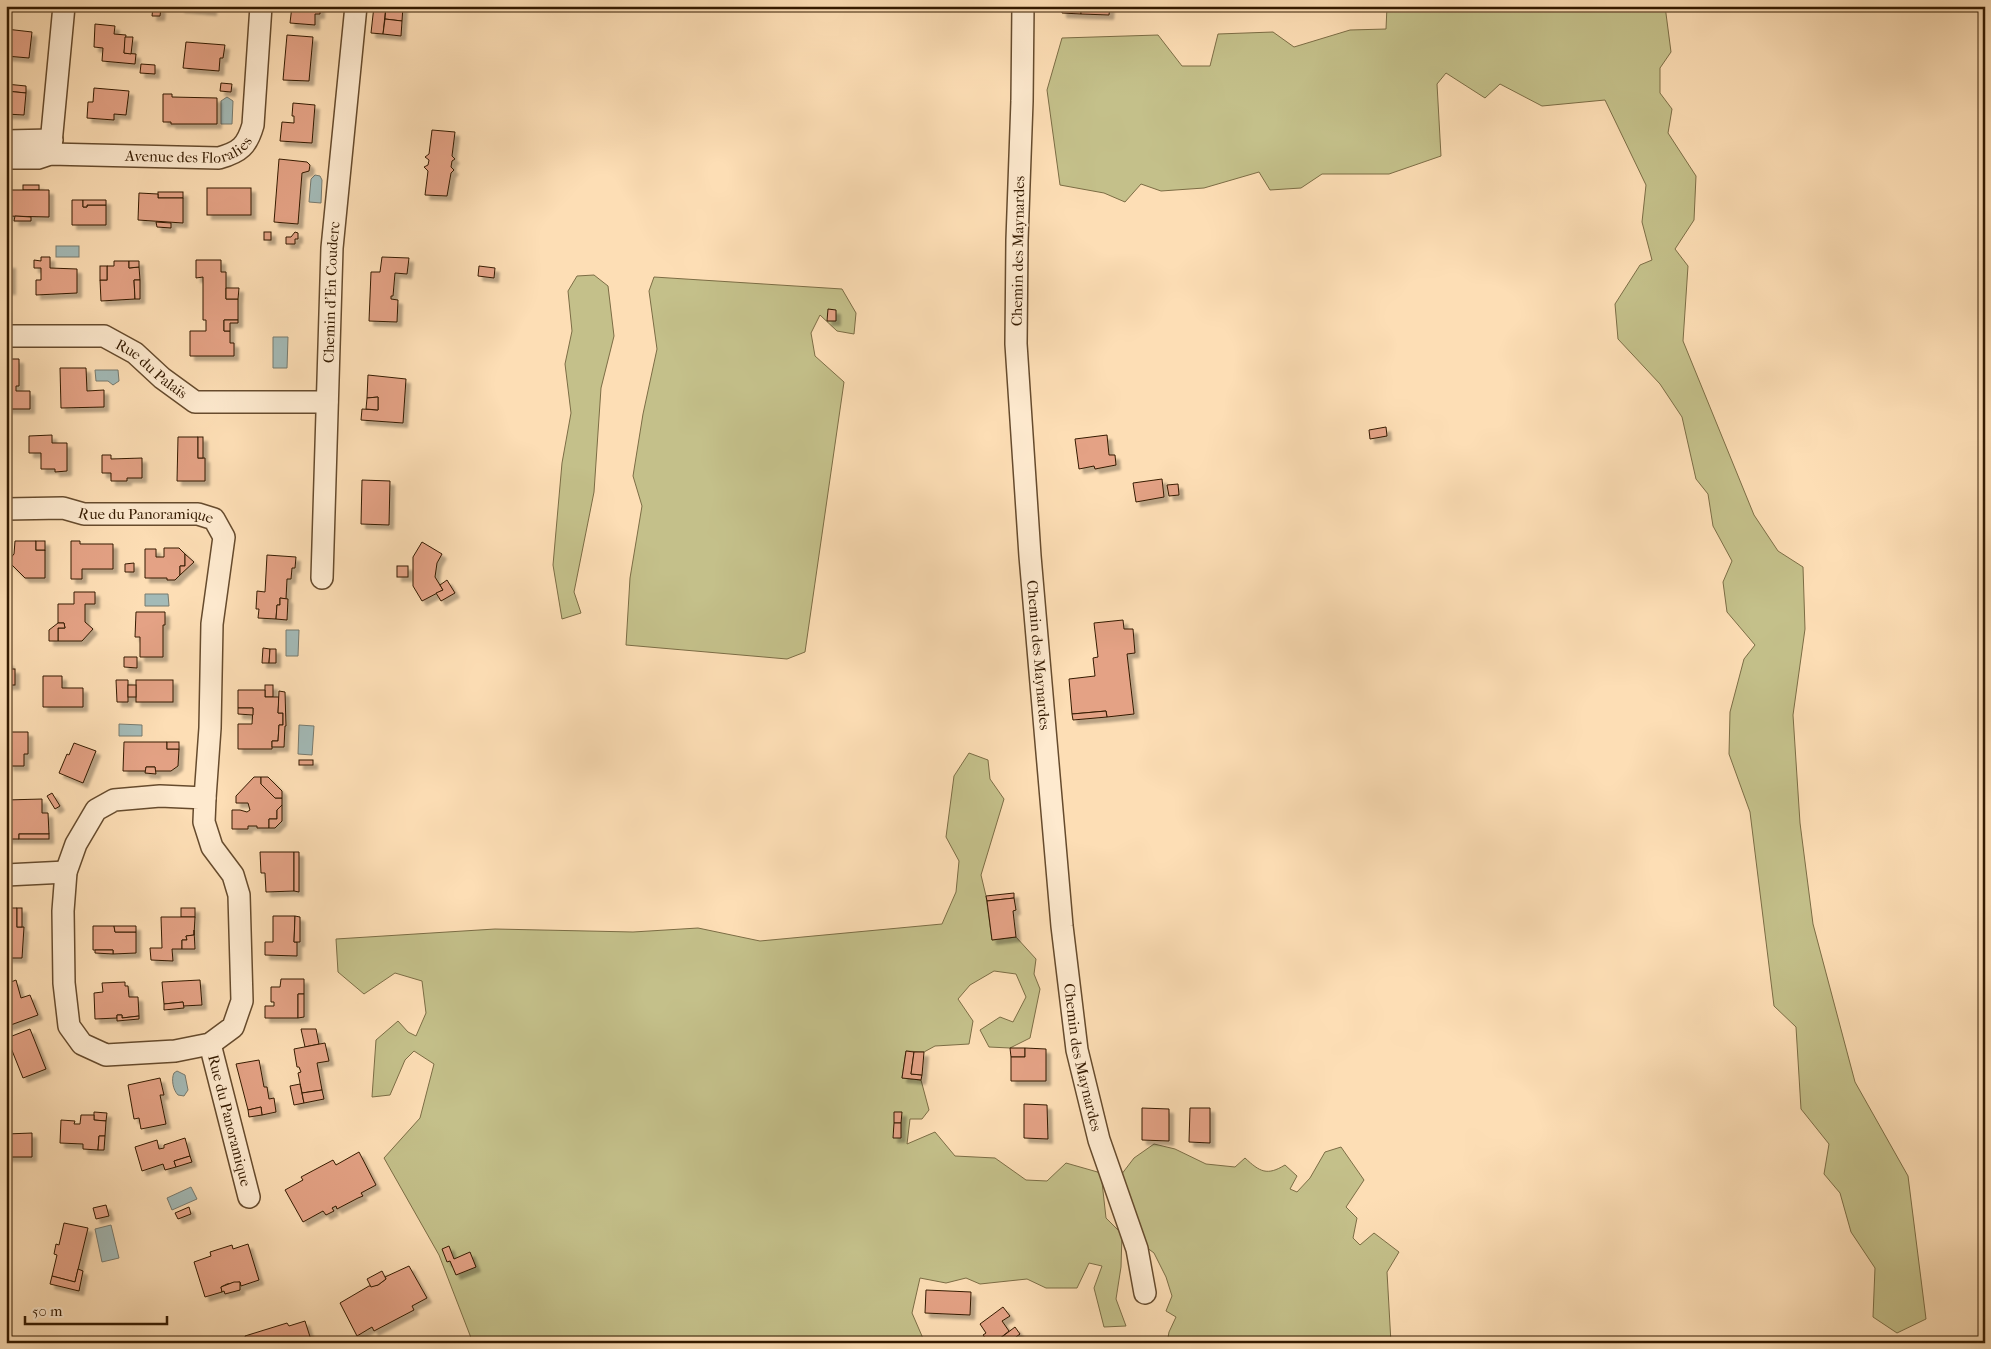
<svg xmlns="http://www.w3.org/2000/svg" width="1991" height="1349" font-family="'IM FELL French Canon',serif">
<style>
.green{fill:#c4c08a;stroke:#7c6d45}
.water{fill:#a3bab7;stroke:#777a6e}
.building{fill:#e4a285;stroke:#341a00;filter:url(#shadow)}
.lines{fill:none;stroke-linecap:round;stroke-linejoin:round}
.minor-casing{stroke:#664b2d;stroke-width:24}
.minor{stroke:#feeacf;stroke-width:21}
.labels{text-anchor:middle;stroke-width:4.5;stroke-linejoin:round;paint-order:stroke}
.street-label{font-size:15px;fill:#341a00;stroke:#feeacf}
</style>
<defs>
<filter id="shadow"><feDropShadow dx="4.5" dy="4.5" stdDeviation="1" flood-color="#0004"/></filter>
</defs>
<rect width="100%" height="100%" fill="#fddeb5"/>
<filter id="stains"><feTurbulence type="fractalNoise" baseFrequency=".004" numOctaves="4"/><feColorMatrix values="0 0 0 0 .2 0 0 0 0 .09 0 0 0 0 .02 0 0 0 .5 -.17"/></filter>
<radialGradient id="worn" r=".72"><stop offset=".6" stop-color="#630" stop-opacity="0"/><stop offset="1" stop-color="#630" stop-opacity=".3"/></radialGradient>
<g class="green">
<polygon points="1387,6 1665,6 1671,52 1660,68 1660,93 1672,109 1668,133 1696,176 1694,220 1675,249 1688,266 1683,341 1754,515 1778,551 1803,567 1805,629 1793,715 1800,823 1813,924 1855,1082 1908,1176 1926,1319 1897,1333 1873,1317 1875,1268 1851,1232 1840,1193 1824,1174 1829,1144 1801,1109 1796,1027 1774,1006 1750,812 1729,754 1730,712 1744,659 1755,645 1727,612 1723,582 1732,561 1713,526 1708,494 1696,479 1682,417 1660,384 1618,339 1615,304 1640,265 1652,260 1642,222 1646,185 1605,100 1542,106 1500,84 1485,98 1446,73 1437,84 1441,156 1389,174 1322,174 1301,188 1270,190 1259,172 1204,188 1161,191 1141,184 1125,202 1104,193 1060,185 1047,90 1062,38 1158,35 1182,66 1210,66 1218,34 1273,32 1294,47 1350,30 1386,29"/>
<polygon points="594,275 608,286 614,336 601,388 594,492 574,592 581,613 562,619 553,565 562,463 571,413 565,364 572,331 568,291 577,276"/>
<polygon points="654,277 842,289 856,313 854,334 837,331 820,315 811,333 815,356 844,382 805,652 787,659 626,645 630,578 642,506 633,476 643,414 657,349 649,291"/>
<polygon points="969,753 988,760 990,779 1004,799 981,875 986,896 992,940 1016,937 1036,959 1034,974 1040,989 1030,1038 1010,1048 989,1047 980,1030 1000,1017 1013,1022 1026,997 1016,974 994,971 970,985 958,999 973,1021 969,1044 935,1046 924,1052 906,1051 902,1078 921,1080 929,1110 922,1119 910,1119 907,1144 935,1132 955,1156 995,1158 1026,1180 1047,1181 1066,1163 1101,1173 1106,1218 1122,1234 1121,1267 1116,1299 1126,1326 1104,1327 1094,1288 1102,1266 1089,1263 1077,1288 1046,1288 1027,1279 980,1284 966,1278 946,1283 920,1278 912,1313 925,1343 473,1343 439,1255 384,1158 420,1118 434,1064 414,1051 405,1060 390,1095 372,1097 376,1040 398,1021 408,1032 416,1036 426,1013 422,981 395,973 364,994 338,972 336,939 495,929 633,932 698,928 760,941 942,924 956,892 959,861 946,837 954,776"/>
<path d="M 1154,1144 L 1175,1149 L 1206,1164 L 1235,1167 L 1245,1158 C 1260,1172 1267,1176 1285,1165 L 1297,1176 L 1290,1189 L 1297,1192 L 1310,1178 L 1325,1152 L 1341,1147 L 1364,1180 L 1346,1207 L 1357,1218 L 1353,1238 L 1360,1245 L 1374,1233 L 1399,1252 L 1387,1272 L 1391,1343 L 1167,1343 L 1169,1332 L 1176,1317 L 1166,1311 L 1172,1296 L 1166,1277 L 1154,1253 L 1142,1244 L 1121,1175 L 1134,1158 Z"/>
</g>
<g class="water">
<polygon points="227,97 233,101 232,124 221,124 221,101"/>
<polygon points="315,175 320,176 322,180 321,203 309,202 311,179"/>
<rect x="56" y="246" width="23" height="11"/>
<polygon points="273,337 288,337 287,368 273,368"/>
<polygon points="95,370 118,370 119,381 113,385 108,381 96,381"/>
<polygon points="145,594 168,594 169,606 145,606"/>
<polygon points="286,630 299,630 298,656 286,656"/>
<polygon points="119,724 142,725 142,736 119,736"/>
<polygon points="299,725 314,726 312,755 298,754"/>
<path d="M 177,1071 L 185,1075 L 188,1090 L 184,1096 L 178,1095 C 173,1090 171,1079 174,1073 Z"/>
<polygon points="191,1187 197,1199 172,1210 167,1198"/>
<polygon points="111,1225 119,1258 102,1262 95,1229"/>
</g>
<g class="building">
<polygon points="180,6 212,6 212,11 180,8"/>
<polygon points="292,6 320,6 320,14 315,14 315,25 290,23"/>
<polygon points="374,6 386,6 383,34 371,33"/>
<polygon points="386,6 403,6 402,21 385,19"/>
<polygon points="1062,6 1081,6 1081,14 1062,13"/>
<polygon points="1081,6 1110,6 1109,15 1081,14"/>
<polygon points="153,7 161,8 160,16 152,16"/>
<polygon points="385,19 402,21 401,36 383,34"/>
<polygon points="95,24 115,26 114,34 126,35 124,53 136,54 135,64 102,61 103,48 94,47"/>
<polygon points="6,29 32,32 29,58 6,56"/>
<polygon points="287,35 313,37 309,81 283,80"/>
<polygon points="125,37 133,37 131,54 124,53"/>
<polygon points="186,42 225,45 223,58 220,58 219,71 183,68"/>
<polygon points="141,64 155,65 155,74 140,73"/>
<polygon points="221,83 232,84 231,92 220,91"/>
<polygon points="6,84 26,86 26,93 6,91"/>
<polygon points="94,88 129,91 126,115 114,114 114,120 87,118 88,102 93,102"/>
<polygon points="6,91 26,93 24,115 6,114"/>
<polygon points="163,94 172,94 172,97 217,98 217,124 171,124 171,122 163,122"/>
<polygon points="293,103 315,105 312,143 280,141 282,122 294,123 294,116 292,116"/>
<polygon points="432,130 455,132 452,156 455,159 452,161 451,167 454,170 451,173 447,196 425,195 428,171 424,167 428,165 429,160 425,157 429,154"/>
<polygon points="279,159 307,162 310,165 309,171 302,173 298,224 274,222"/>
<rect x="23" y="185" width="16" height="5"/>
<rect x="207" y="188" width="44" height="27"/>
<polygon points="7,190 49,190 49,217 6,216"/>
<rect x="158" y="192" width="25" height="6"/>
<polygon points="139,193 158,194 158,198 183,198 183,223 138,220"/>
<polygon points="72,200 83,200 83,207 87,207 87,205 106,205 106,225 72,225"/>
<polygon points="83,200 106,200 106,205 87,205 87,207 83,207"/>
<polygon points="15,216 31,217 31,221 14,221"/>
<polygon points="156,222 171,223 171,228 157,227"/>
<rect x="264" y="232" width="7" height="8"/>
<polygon points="295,232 298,233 298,239 295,239 295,244 286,244 286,237 291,237"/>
<polygon points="41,257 50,257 50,268 77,269 77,293 36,295 36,280 41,280 41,268 34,268 34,260 41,261"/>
<polygon points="382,257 409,258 407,274 395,273 393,296 391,296 391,299 398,300 397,322 369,321 371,272 380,272"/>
<polygon points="196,260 221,260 221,272 226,272 226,299 238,299 238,320 224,320 224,331 230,331 230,343 234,343 234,356 190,356 190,331 206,331 206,320 203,320 203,277 196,278"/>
<polygon points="114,261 129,261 129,268 139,267 140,280 134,280 135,299 101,301 100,280 107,280 107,266 114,266"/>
<polygon points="129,261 139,261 139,267 129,268"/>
<rect x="6" y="264" width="5" height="26"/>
<rect x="100" y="266" width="7" height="14"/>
<polygon points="479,266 495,268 494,278 478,276"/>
<polygon points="134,280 140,280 140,299 135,299"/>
<polygon points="226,288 239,288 238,299 226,299"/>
<polygon points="828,309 836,310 836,321 827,321"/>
<polygon points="224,320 238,320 238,323 230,323 230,331 224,331"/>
<polygon points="6,359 19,359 19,386 16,386 16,391 30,391 30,409 6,409"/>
<polygon points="60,368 86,368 87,391 104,390 104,407 61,408"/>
<polygon points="368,375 406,379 403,423 361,420 362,409 378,410 378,397 367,398"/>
<polygon points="378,397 378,410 366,409 367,398"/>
<polygon points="1386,427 1387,436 1370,439 1369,430"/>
<polygon points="52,435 52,443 67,443 67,471 55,472 55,469 41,469 41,453 29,453 29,436"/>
<polygon points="1107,435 1109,455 1115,455 1116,465 1095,469 1094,466 1079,469 1075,439"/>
<polygon points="178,437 198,437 198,458 205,458 205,481 177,481"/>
<rect x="198" y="437" width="5" height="21"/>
<polygon points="102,455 111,455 111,459 142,458 142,478 127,478 127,481 111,481 111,473 102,473"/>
<polygon points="1162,479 1164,497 1136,502 1133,483"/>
<polygon points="362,480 390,481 389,525 361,524"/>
<polygon points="1178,484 1179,495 1169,496 1167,485"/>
<polygon points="15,541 36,541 36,550 45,550 45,578 25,578 8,561 14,554"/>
<rect x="36" y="541" width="9" height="9"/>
<polygon points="71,541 80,541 80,544 113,544 113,569 82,569 82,579 71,579"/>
<polygon points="422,542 442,554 437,563 435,577 443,590 422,601 413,586 413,557"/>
<polygon points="164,548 179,548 185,554 185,566 180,566 180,575 175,580 167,580 167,578 145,578 145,549 156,549 156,557 164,557"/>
<polygon points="185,554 194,562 180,575 180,566 185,566"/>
<polygon points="267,555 296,557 295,568 292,568 291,579 287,579 286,599 280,598 280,605 277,605 276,619 258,618 259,609 256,609 257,591 265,592"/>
<polygon points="134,563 134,572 125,572 125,564"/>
<rect x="397" y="566" width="11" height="11"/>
<polygon points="447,580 455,593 441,601 436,593 443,590 440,585"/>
<polygon points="74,592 95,592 95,604 85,604 85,622 93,629 82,641 58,641 58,628 65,628 64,623 58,623 58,604 74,604"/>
<polygon points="280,598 288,599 287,620 276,619 277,605 280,605"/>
<polygon points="136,612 165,612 165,625 163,625 163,657 140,657 140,637 135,637"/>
<polygon points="1123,620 1124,629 1133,629 1135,653 1127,654 1134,714 1107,717 1106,711 1072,714 1069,679 1095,676 1093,658 1098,657 1094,623"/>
<polygon points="58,623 64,623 65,628 58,628 58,641 49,641 49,630"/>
<polygon points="263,648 270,649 269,663 262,663"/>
<polygon points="270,649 276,649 276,663 269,663"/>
<polygon points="124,657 137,657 137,668 124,667"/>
<rect x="6" y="662" width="3" height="23"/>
<rect x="9" y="669" width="6" height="16"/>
<polygon points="43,676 62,676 62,688 83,688 83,707 43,707"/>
<polygon points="116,680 128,680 128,702 117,702"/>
<rect x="136" y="680" width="37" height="22"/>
<rect x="128" y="685" width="8" height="12"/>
<rect x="265" y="685" width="8" height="12"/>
<polygon points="238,690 265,690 265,697 279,697 278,713 283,713 283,725 279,725 278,741 272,741 272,749 238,749 238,724 252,724 253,708 238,708"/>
<polygon points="279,691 285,692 286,726 285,726 284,747 272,747 272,741 278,741 279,725 283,725 283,713 278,713"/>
<polygon points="238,708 253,708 253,715 238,714"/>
<polygon points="1106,711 1107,717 1073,720 1072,714"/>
<polygon points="6,732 28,732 28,754 24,754 24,766 9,766 9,761 6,761"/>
<polygon points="124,742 167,742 167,749 179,749 178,766 171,771 155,771 155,767 146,767 146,771 123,771"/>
<rect x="167" y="742" width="12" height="7"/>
<polygon points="74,743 96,751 83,783 59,773 67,754 69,755"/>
<rect x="299" y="760" width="14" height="5"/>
<polygon points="146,767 155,767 156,774 145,773"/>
<polygon points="254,777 261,777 261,784 275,798 282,798 282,805 277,810 277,819 269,819 269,828 257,828 257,826 248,826 248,829 232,829 232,810 240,810 247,812 250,810 248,803 236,803 236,796"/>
<polygon points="261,777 268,777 282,791 282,798 275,798 261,784"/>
<polygon points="52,793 60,806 55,809 47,796"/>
<polygon points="42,799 42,813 48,813 49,834 19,834 19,839 6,839 6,800"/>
<polygon points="282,805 282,821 275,828 269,828 269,819 277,819 277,810"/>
<rect x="19" y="834" width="30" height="5"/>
<polygon points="260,852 294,852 294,891 266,892 265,873 261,873"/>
<polygon points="294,852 299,852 299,892 294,891"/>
<polygon points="1014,893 1014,898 987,901 986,896"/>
<polygon points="1014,898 1016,910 1013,911 1016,937 992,940 987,901"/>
<polygon points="6,908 17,908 17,927 24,927 22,958 6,958"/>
<rect x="17" y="908" width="5" height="19"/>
<rect x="181" y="908" width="14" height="9"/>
<polygon points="273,916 295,916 294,942 297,942 297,956 265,955 265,942 273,942"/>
<polygon points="295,916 300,917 300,942 294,942"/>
<polygon points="161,917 195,917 194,935 186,936 187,940 182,940 182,949 172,949 173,961 151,960 150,948 162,948"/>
<polygon points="93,926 114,926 115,932 136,932 136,953 113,954 113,950 93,950"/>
<polygon points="114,926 136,926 136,932 115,932"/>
<polygon points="194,930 195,949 182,949 182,940 187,940 186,936 194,935"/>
<polygon points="95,950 113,950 113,954 95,953"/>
<polygon points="281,979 304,979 304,994 298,994 298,1018 265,1018 265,1006 274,1006 274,1002 271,1002 271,987 280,987"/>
<polygon points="16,980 21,998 30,995 38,1015 8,1026 6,1021 6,984"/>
<polygon points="200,980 202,1005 183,1006 183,1002 164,1004 162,982"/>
<polygon points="125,982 125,986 128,986 129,997 138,997 139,1016 122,1018 122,1015 117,1015 117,1018 95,1019 94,993 103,992 102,983"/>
<polygon points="298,994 304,994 304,1017 298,1018"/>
<polygon points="183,1002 184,1008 164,1010 164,1004"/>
<polygon points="117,1015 122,1015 122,1018 139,1016 139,1019 117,1021"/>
<polygon points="30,1029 46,1069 23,1078 7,1038"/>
<polygon points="301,1029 316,1029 319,1044 305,1047"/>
<polygon points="325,1043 329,1061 317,1063 322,1090 302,1093 298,1073 301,1072 299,1067 297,1067 294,1049"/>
<polygon points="1010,1048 1025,1048 1025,1057 1011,1057"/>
<polygon points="1025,1048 1046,1049 1046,1081 1011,1081 1011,1057 1025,1057"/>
<polygon points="906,1051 914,1052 911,1074 922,1075 921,1080 902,1078"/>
<polygon points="914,1052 924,1052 922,1075 911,1074"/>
<polygon points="259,1060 264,1087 267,1087 269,1099 274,1098 276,1112 262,1115 261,1107 248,1110 236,1064"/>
<polygon points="160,1078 164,1095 160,1095 166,1124 141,1129 139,1118 134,1119 128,1085"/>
<polygon points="300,1084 304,1103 294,1105 290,1086"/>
<polygon points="322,1090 324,1099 304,1103 302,1093"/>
<polygon points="1024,1104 1047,1105 1048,1139 1024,1138"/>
<polygon points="261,1107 262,1115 249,1117 248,1110"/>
<polygon points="1142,1108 1169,1109 1169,1141 1142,1140"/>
<polygon points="1190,1108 1210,1108 1210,1143 1189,1142"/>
<polygon points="94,1112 107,1113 106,1121 94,1120"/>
<polygon points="894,1112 902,1112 901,1123 894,1123"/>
<polygon points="81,1115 94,1115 94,1120 106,1121 105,1136 99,1136 98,1150 83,1149 83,1144 60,1143 61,1120 75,1121 74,1124 80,1124"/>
<polygon points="894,1123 901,1123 901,1138 893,1138"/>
<polygon points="32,1133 32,1157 6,1157 6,1134"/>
<polygon points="99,1136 105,1136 104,1150 98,1150"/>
<polygon points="185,1138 190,1156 174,1161 176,1167 165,1170 163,1164 142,1171 135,1147 157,1140 159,1149 164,1148 164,1145"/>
<polygon points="359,1152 376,1185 361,1193 363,1196 358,1198 337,1209 336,1206 332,1208 334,1211 326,1215 323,1211 303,1222 285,1190 303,1180 301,1177 333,1160 336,1165"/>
<polygon points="190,1156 192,1162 176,1167 174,1161"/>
<polygon points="106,1205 109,1216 96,1219 93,1208"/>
<polygon points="189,1207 191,1214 178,1219 175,1213"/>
<polygon points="64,1223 88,1228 75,1282 52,1276 57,1255 54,1254 56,1244 59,1245"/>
<polygon points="248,1244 259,1280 241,1286 240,1282 227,1284 221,1287 222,1292 205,1297 194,1262 211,1256 210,1252 232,1245 233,1249"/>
<polygon points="449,1246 454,1259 470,1252 476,1267 456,1275 450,1261 447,1262 442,1249"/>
<polygon points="409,1266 427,1298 412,1306 414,1310 374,1331 372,1327 357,1336 340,1303 369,1286 378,1285 386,1279 385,1277"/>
<polygon points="78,1269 83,1271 79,1291 50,1284 52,1276 75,1282"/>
<polygon points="382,1271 386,1279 378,1285 371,1287 367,1279"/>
<polygon points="234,1282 240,1282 240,1290 225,1294 224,1291 222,1292 221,1287"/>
<polygon points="926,1290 971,1292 970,1315 925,1313"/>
<polygon points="1003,1307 1010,1316 1002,1321 1009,1331 994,1343 989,1343 983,1335 986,1333 980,1324"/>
<polygon points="305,1321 312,1343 235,1343 246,1340 245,1336 287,1323 289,1326"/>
<polygon points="1015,1327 1020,1334 1008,1343 994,1343"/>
</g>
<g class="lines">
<g class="minor-casing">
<g id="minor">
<path id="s1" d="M 1023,6 L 1022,101 L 1017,240 L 1016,344 L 1030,556 L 1062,926 L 1077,1050 L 1099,1140 L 1137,1249 L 1145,1293"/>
<polyline points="6,141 52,140"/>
<polyline points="50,154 64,6"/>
<path id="s2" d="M 6,158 L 38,158 L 50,154 L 219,158 C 240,152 247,146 253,125 L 261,6"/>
<path id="s3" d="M 6,336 L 104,336 L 135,353 L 162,378 L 195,402 L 327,402"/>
<path id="s4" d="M 6,509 L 63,508 L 84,514 L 198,514 L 214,519 L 224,537 L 212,624 L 210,728 L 205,798"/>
<path id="s5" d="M 322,578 L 332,248 L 356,6"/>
<polygon points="160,796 205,798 204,822 212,847 233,875 239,895 242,1001 233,1027 210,1044 175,1051 106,1055 82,1044 69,1026 64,983 63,911 66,872 76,844 96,810 114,800"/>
<polyline points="6,875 66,872"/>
<path id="s6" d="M 210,1044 L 249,1197"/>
</g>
</g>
<use href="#minor" class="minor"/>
</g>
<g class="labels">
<g class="street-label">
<text dy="5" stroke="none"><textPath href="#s2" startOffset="185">Avenue des Floralies</textPath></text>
<text transform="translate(1018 251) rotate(-89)" y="5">Chemin des Maynardes</text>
<text dy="5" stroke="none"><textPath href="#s5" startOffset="286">Chemin d'En Couderc</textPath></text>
<text dy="5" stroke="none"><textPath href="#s3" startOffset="156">Rue du Palaïs</textPath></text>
<text dy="5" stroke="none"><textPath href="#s4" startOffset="141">Rue du Panoramique</textPath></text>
<text dy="5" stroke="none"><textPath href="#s1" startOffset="650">Chemin des Maynardes</textPath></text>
<text dy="5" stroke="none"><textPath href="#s1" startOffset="1055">Chemin des Maynardes</textPath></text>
<text dy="5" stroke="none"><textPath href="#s6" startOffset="79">Rue du Panoramique</textPath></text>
</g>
</g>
<rect width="1991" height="1349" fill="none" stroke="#fddeb5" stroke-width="25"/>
<rect x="8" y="8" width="1976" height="1334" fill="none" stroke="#341a00" stroke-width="2.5"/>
<rect x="12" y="12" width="1966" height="1324" fill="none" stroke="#341a00"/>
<path d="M25 1316v8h142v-8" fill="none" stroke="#341a00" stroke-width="2.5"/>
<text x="32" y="1316" font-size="15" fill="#341a00" stroke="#feeacf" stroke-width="4" paint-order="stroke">50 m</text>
<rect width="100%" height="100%" filter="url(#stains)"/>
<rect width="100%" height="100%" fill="url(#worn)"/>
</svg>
